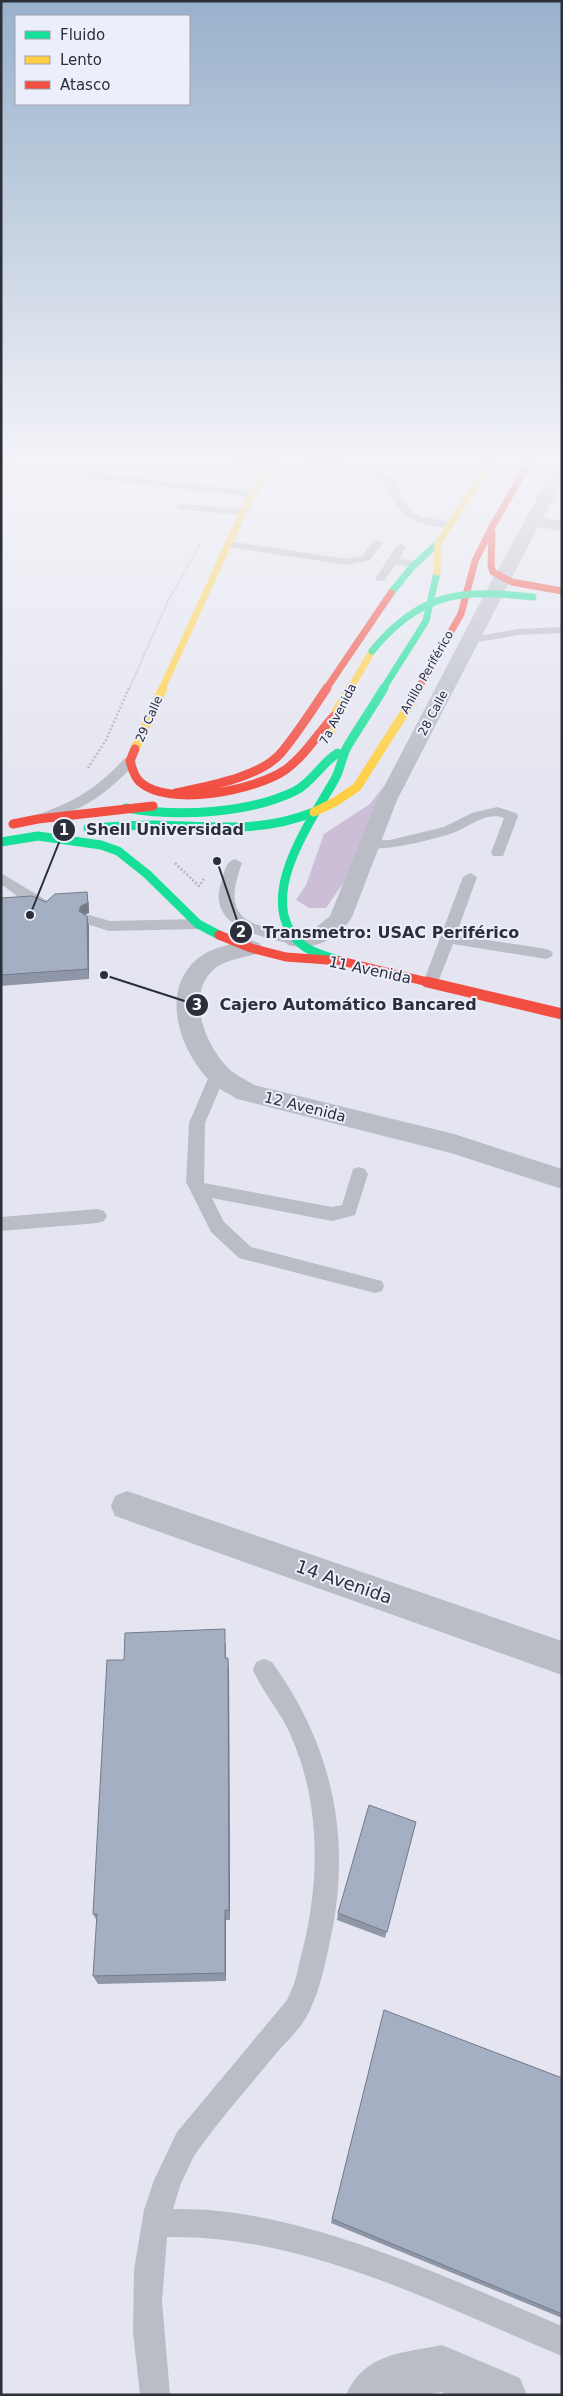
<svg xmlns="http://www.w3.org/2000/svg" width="563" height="2396" font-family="'DejaVu Sans',sans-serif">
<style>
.green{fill:#cdbed8}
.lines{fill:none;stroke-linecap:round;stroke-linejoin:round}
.path-far1{stroke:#b4b5c0;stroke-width:2;stroke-dasharray:1 1;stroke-linecap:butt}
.path{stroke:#b4b5c0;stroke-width:2.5;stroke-dasharray:2 2;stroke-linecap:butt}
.lane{fill:#babcc6;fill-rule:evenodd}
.street{fill:#babcc6;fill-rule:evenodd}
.fast-far1{stroke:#16e098;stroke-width:7}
.fast{stroke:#16e098;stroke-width:9}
.slow-far1{stroke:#ffcf43;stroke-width:7}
.slow{stroke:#ffcf43;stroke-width:9}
.jam-far2{stroke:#f24e42;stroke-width:7}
.jam-far1{stroke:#f24e42;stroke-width:9}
.jam{stroke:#f24e42;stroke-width:11}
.fast-bridge-far1{stroke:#16e098;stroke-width:7}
.fast-bridge{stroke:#16e098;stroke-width:9}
.slow-bridge{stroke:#ffcf43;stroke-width:9}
.wall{fill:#8e96a8}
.shaded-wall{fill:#747a88}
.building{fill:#a5afc3;stroke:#747a88}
.labels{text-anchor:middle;stroke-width:4;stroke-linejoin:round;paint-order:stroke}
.far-street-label{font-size:12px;fill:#2a2f3a;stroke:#edeefb}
.street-label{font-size:15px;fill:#2a2f3a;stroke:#edeefb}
.near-street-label{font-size:18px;fill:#2a2f3a;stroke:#edeefb}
.leader{fill:none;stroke:#2a2f3a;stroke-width:2}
.callout-dot{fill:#2a2f3a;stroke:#edeefb;stroke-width:2}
.mark-label{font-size:15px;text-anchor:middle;font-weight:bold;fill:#fff}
.callout-label{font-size:16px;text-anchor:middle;font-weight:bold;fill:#2a2f3a;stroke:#edeefb;stroke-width:4;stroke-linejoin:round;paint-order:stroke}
</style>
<rect width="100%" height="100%" fill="#e4e5f0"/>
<polygon class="green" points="384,786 344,882 326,908 309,908 296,900 306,885 324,834 370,804"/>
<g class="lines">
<polyline class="path-far1" points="129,689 168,601 200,544"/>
<g class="path">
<polyline points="88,768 106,740 129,688"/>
<polyline points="175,863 199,886 204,879"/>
</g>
<g class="lane">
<polygon points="204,455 231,455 271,461 276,464 271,467 209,458"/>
<path d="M 279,455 C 299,455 374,465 388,476 C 401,486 401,505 414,513 C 426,521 445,517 454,526 L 449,529 C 427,525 404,523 393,500 C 388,490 385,483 375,476 Z"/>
<polygon points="1,462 253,491 258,494 253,497 1,468"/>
<polygon points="182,504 244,509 249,512 244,515 178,509 177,507"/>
<polygon points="378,540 383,543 370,560 347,565 228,547 223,544 228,541 347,559 362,556 374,541"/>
<polygon points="401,544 406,547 399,559 416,561 421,564 416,567 395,565 384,581 376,581 375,579 396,547"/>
<polygon points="562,627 562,633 519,635 472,643 466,640 472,637 519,629"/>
<path d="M 130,757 L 136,761 L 135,764 C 112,788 90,806 58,817 C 52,819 46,822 39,820 L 37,817 L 39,814 C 77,801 98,787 125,758 Z"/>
<path d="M 497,807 L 516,813 L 518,816 L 503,856 L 493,856 L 491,853 L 504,818 C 485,811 470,827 453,833 C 439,838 371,856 362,845 L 369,841 L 390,840 L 444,827 L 472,813 Z"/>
<path d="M 235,859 L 242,863 C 219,925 252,923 301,937 L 303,940 L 301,943 L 296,945 C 263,937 204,928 222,880 C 224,872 226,861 235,859 Z"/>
<polygon points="1,873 54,905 47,910 21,899 1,884"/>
<polygon points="470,873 477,877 456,935 546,949 551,951 553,954 551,957 546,959 453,944 436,987 426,987 423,983 463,877"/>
<polygon points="89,915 110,921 198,919 205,924 198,929 109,931 84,923 82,920 84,917"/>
<polygon points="218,1068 224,1070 226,1074 205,1123 204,1183 332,1207 342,1205 353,1169 359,1167 365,1169 368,1174 355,1215 332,1221 212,1198 224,1222 251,1247 382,1281 384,1286 382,1291 375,1293 239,1258 211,1232 186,1182 189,1123 210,1074 212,1070"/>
<polygon points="98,1209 104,1211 107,1216 104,1221 98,1223 1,1231 1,1217"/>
<path d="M 264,1659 L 272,1662 C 334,1748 353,1842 329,1946 C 324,1970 318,1996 306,2018 C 297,2032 285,2043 274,2056 C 247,2089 218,2121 194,2156 L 181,2183 L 173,2209 C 298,2206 447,2278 562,2326 L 562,2356 C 439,2305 303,2234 167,2237 L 162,2301 L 170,2395 L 140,2395 L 133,2332 L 134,2270 L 144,2210 L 154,2180 L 177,2132 L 287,2000 C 294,1987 297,1974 300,1960 C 320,1887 322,1806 291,1736 C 281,1712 263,1693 253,1670 L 256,1662 Z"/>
</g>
<g class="street">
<path d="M 562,463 L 562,483 L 543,518 L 562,521 L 562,531 L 538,527 L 397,800 L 352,917 C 339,938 314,952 288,945 L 284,940 L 288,935 L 314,929 L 330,916 L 377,800 L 493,578 L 554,468 Z"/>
<path d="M 251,940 L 259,943 L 263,948 L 259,953 C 244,958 225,959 213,970 C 185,996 206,1046 228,1068 C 235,1075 245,1079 254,1085 L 454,1134 L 562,1169 L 562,1189 L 451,1153 L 237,1099 C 228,1093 218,1089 211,1082 C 180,1052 159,991 197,959 C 211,947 233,944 251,940 Z"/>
<polygon points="127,1491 562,1641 562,1675 115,1516 111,1506 115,1496"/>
<path d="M 442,2345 L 520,2378 L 527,2395 L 448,2395 L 441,2392 L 427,2395 L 346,2395 C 364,2353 403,2353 442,2345 Z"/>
</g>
<g class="fast-far1">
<polyline points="391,593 412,567 438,543"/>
<polyline points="383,689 426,621 437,572"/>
</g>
<g class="fast">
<path d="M 126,808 C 177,817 248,814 295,791 C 313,782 321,763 338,753"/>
<polyline points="1,842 38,836 101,845 118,851 147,874 198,924 219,935"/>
<path d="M 341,961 C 327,956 310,953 299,942 C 254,898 312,820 335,779 C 341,768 342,756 347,747 C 359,727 372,708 384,688"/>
</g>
<g class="slow-far1">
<polyline points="437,572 438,543 495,455"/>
<polyline points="162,689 242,514 262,477 278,455"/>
<polyline points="350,689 372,651"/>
</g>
<g class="slow">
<polyline points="330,733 334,716 350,688"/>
<polyline points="135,749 163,688"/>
</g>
<g class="jam-far2">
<polyline points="492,527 533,455"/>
<polyline points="492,534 491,566 493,572 512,582 562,591"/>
<polyline points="326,689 391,593"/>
<polyline points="418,689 461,614 475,561 492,527"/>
</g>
<g class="jam-far1">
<polyline points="410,704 419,688"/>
<path d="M 135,749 L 130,761 C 132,768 134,777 140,782 C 169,808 256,790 285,770 C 305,756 318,733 334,716"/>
<path d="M 176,793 C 207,786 258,778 280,754 C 297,734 312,710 327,688"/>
<polyline points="13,824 38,819 153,806"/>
<polyline points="219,935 251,948 286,957 341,961 432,983"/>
</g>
<polyline class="jam" points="427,982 562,1014"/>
<path class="fast-bridge-far1" d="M 372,651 C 420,592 461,589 533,597"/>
<path class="fast-bridge" d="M 88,828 C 110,827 132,825 154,825 C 211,826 259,834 314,812"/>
<polyline class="slow-bridge" points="314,812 335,802 357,787 410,704"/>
</g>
<g class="wall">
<polygon points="1,898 46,902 89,902 89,913 85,915 87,916 89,927 89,979 1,986"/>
<polygon points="226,1643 226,1658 229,1671 230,1920 226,1920 226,1981 98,1984 93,1976 97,1921 93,1914 124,1660"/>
<polygon points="416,1822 385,1938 337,1920 338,1913"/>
<polygon points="384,2010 562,2078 562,2318 331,2223"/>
</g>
<g class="shaded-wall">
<polygon points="87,892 89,913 82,916 79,911"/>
<polygon points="87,916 89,927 89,979 88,969"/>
<polygon points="228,1658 229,1671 230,1920 229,1910"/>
<polygon points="225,1910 226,1920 226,1981 225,1973"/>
</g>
<g class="building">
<polygon points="87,892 88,903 81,906 79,911 87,916 88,969 1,975 1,898 32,896 46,902 55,894"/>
<polygon points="225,1629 225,1658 228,1658 229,1910 225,1910 225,1973 93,1976 97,1914 93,1914 107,1660 124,1660 125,1633"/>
<polygon points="369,1805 416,1822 387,1932 338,1913"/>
<polygon points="384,2010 562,2078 562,2314 332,2219"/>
</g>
<linearGradient id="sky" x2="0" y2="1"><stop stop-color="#98b1cb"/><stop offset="0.58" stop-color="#f3f3f8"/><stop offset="1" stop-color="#f3f3f8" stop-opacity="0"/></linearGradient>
<rect width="563" height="791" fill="url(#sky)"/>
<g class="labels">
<g class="far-street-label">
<text transform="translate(427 672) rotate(-60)" y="4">Anillo Periférico</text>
<text transform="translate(433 713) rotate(-62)" y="4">28 Calle</text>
<text transform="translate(338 714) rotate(-63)" y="4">7a Avenida</text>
<text transform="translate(149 719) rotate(-66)" y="4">29 Calle</text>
</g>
<g class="street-label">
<text transform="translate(370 970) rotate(12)" y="5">11 Avenida</text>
<text transform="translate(305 1107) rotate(14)" y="5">12 Avenida</text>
</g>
<g class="near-street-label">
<text transform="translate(344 1582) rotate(19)" y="6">14 Avenida</text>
</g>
</g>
<path class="leader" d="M30 915L64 830M217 861L241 932M104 975L197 1005"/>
<g class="callout-dot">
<circle cx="30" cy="915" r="5"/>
<circle cx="217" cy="861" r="5"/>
<circle cx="104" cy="975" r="5"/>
<circle cx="64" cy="830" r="12"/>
<circle cx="241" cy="932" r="12"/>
<circle cx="197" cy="1005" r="12"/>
</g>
<g class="mark-label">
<text x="64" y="835">1</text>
<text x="241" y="937">2</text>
<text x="197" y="1010">3</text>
</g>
<g class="callout-label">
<text x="165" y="835">Shell Universidad</text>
<text x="391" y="938">Transmetro: USAC Periférico</text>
<text x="348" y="1010">Cajero Automático Bancared</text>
</g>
<rect width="563" height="2396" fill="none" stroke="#2a2f3a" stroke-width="5"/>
<rect x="15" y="15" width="175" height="90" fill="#edeefb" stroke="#9fa2ae"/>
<rect x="25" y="31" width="25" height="8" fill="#16e098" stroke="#9fa2ae"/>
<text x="60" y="40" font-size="15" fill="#2a2f3a">Fluido</text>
<rect x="25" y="56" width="25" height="8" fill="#ffcf43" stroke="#9fa2ae"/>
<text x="60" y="65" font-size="15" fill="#2a2f3a">Lento</text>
<rect x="25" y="81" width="25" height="8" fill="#f24e42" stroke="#9fa2ae"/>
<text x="60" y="90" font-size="15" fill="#2a2f3a">Atasco</text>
</svg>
